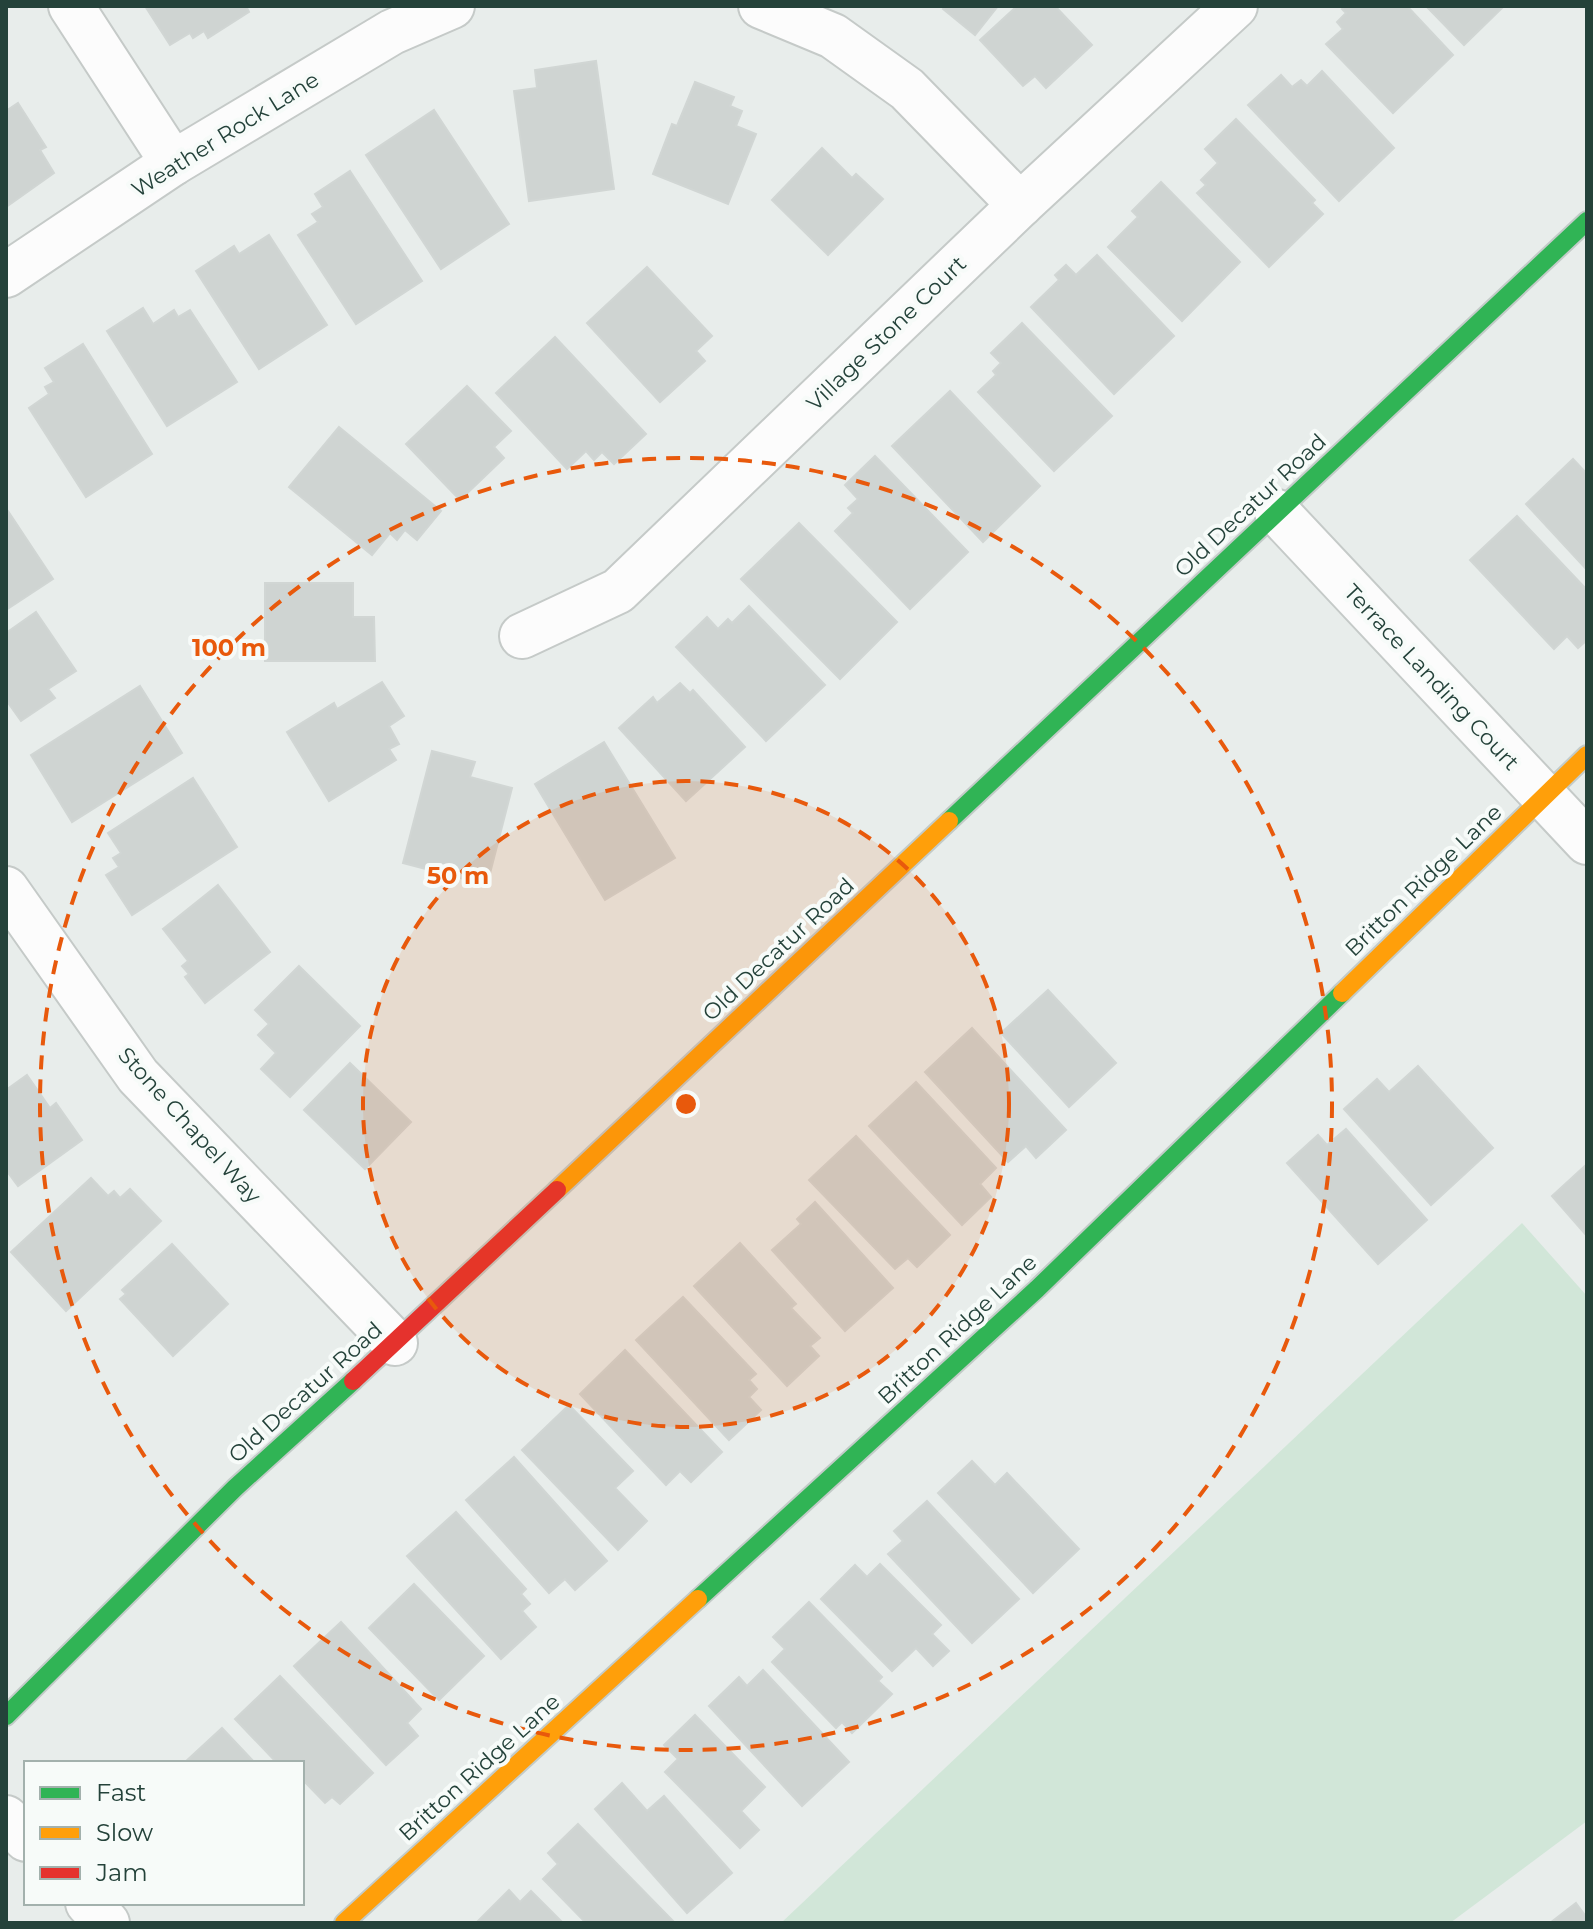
<svg xmlns="http://www.w3.org/2000/svg" width="1593" height="1929" font-family="Montserrat,sans-serif">
<style>
.green{fill:#d1e6d8}
.building{fill:#cfd4d2;stroke:#d1d6d4;stroke-width:2}
.lines{fill:none;stroke-linecap:round;stroke-linejoin:round}
.street-casing{stroke:#c5cac8;stroke-width:48}
.fast-casing{stroke:#c3cbc8;stroke-width:22}
.slow-casing{stroke:#c3cbc8;stroke-width:22}
.jam-casing{stroke:#c3cbc8;stroke-width:22}
.street{stroke:#fcfcfc;stroke-width:44}
.fast{stroke:#30b455;stroke-width:18}
.slow{stroke:#ff9f0a;stroke-width:18}
.jam{stroke:#e5322d;stroke-width:18}
.ring{fill:none;stroke:#e8590c;stroke-width:4;stroke-dasharray:14 10}
.labels{text-anchor:middle;stroke-width:8;stroke-linejoin:round;paint-order:stroke}
.street-label{font-size:22px;fill:#24423a;stroke:#f7fbf9}
.centre{fill:#e8590c;stroke:#f7fbf9;stroke-width:4}
.ring-label{font-size:24px;text-anchor:middle;font-weight:bold;fill:#e8590c;stroke:#f7fbf9;stroke-width:8;stroke-linejoin:round;paint-order:stroke}
</style>
<rect width="100%" height="100%" fill="#e8edeb"/>
<polygon class="green" points="1522,1223 1587,1296 1587,1821 1450,1923 781,1923"/>
<g class="building">
<polygon points="145,6 246,6 249,12 208,38 204,31 193,38 190,33 170,45"/>
<polygon points="946,6 998,6 975,35 943,9"/>
<polygon points="1017,6 1055,6 1092,45 1046,88 1035,76 1023,86 980,40"/>
<polygon points="1345,6 1407,6 1453,55 1393,113 1326,44 1343,29 1337,22 1346,13 1342,9"/>
<polygon points="1426,6 1504,6 1464,45"/>
<polygon points="596,61 614,189 529,201 514,91 537,88 535,70"/>
<polygon points="1322,71 1394,148 1339,201 1248,105 1281,75 1292,87 1301,80 1307,86"/>
<polygon points="695,82 734,97 730,106 742,111 736,126 756,134 728,204 653,174 672,124 677,126"/>
<polygon points="18,103 46,147 40,150 54,173 6,207 6,111"/>
<polygon points="434,110 509,224 441,269 366,155"/>
<polygon points="1236,119 1315,200 1312,203 1323,214 1269,267 1197,193 1206,185 1201,180 1218,163 1205,149"/>
<polygon points="822,148 852,178 856,174 883,199 828,255 772,200"/>
<polygon points="350,171 422,281 356,324 298,235 318,222 312,214 323,207 315,194"/>
<polygon points="1161,182 1240,262 1182,321 1108,247 1138,217 1132,211"/>
<polygon points="269,235 327,325 259,369 196,271 234,246 239,254"/>
<polygon points="1097,255 1174,336 1114,394 1031,307 1059,280 1055,275 1066,265 1076,275"/>
<polygon points="647,267 712,336 696,351 705,361 660,402 587,323"/>
<polygon points="143,308 153,324 174,310 178,317 190,310 237,382 167,426 107,331"/>
<polygon points="1022,323 1112,416 1054,471 978,392 996,375 993,371 1001,363 991,353"/>
<polygon points="555,337 646,434 614,464 602,452 594,460 586,451 567,469 496,393"/>
<polygon points="83,344 152,454 86,497 29,408 49,394 45,387 54,382 45,368"/>
<polygon points="467,386 511,431 494,447 504,458 460,500 406,444"/>
<polygon points="950,391 1040,486 983,542 892,446"/>
<polygon points="339,427 441,511 417,540 405,530 397,540 390,533 372,555 289,487"/>
<polygon points="875,456 968,552 910,609 835,531 853,513 848,508 858,499 845,485"/>
<polygon points="1573,459 1587,474 1587,570 1526,504"/>
<polygon points="8,511 53,579 6,610 6,512"/>
<polygon points="1517,516 1587,590 1587,640 1578,648 1567,636 1554,649 1470,560"/>
<polygon points="799,523 897,622 840,679 741,579"/>
<polygon points="265,583 353,583 353,617 374,617 375,661 265,661"/>
<polygon points="749,606 825,685 766,741 676,647 707,617 718,629 728,619 732,623"/>
<polygon points="36,612 76,671 48,689 55,698 21,721 6,700 6,633"/>
<polygon points="382,682 404,716 389,726 399,744 389,749 396,760 329,801 287,732 334,703 337,709"/>
<polygon points="680,683 690,693 693,690 745,747 686,801 619,728 653,697 657,703"/>
<polygon points="140,686 182,753 72,822 31,755"/>
<polygon points="604,742 675,858 605,900 535,784"/>
<polygon points="432,751 475,762 470,777 512,788 487,885 403,863"/>
<polygon points="193,778 237,847 132,915 106,875 119,867 113,858 121,853 108,833"/>
<polygon points="218,885 270,952 205,1003 185,977 189,974 182,966 188,961 163,929"/>
<polygon points="299,966 360,1026 290,1097 261,1069 276,1053 258,1035 269,1024 255,1010"/>
<polygon points="1048,990 1116,1063 1069,1107 1001,1033"/>
<polygon points="972,1028 1066,1130 1036,1158 1026,1146 1008,1162 925,1072"/>
<polygon points="350,1063 411,1122 365,1169 304,1110"/>
<polygon points="1418,1066 1493,1148 1431,1205 1344,1109 1377,1079 1389,1092"/>
<polygon points="27,1075 50,1108 56,1103 82,1140 18,1186 6,1170 6,1090"/>
<polygon points="916,1082 996,1168 980,1184 991,1197 962,1225 869,1126"/>
<polygon points="1346,1129 1427,1220 1378,1264 1287,1163 1318,1135 1327,1145"/>
<polygon points="856,1136 950,1235 917,1267 908,1258 895,1269 809,1180"/>
<polygon points="1587,1164 1587,1236 1552,1196"/>
<polygon points="91,1178 108,1196 114,1191 120,1198 130,1189 161,1221 66,1311 11,1252"/>
<polygon points="815,1202 893,1288 845,1331 772,1250 801,1224 797,1219"/>
<polygon points="740,1243 796,1304 791,1308 820,1338 810,1346 819,1356 787,1386 694,1286"/>
<polygon points="172,1244 228,1304 173,1356 120,1299 126,1294 122,1290"/>
<polygon points="683,1297 756,1374 749,1380 757,1389 749,1397 761,1410 729,1440 636,1340"/>
<polygon points="625,1350 722,1452 691,1482 680,1471 666,1485 580,1394"/>
<polygon points="569,1405 633,1471 615,1488 647,1521 618,1550 522,1450"/>
<polygon points="514,1457 607,1561 575,1590 565,1579 549,1593 466,1500"/>
<polygon points="972,1461 995,1485 1007,1473 1079,1549 1033,1593 938,1493"/>
<polygon points="927,1501 1019,1599 972,1643 888,1554 903,1541 894,1531"/>
<polygon points="456,1512 526,1589 521,1594 530,1604 522,1611 536,1627 501,1659 407,1556"/>
<polygon points="880,1564 941,1625 932,1634 949,1651 933,1666 916,1648 892,1671 821,1599 855,1565 867,1577"/>
<polygon points="414,1584 484,1656 439,1700 369,1628"/>
<polygon points="809,1602 882,1677 878,1681 892,1694 852,1733 842,1722 836,1728 772,1662 785,1649 773,1637"/>
<polygon points="341,1622 421,1709 407,1723 418,1736 386,1765 294,1666"/>
<polygon points="763,1670 849,1762 802,1806 709,1706 739,1677 747,1686"/>
<polygon points="280,1676 373,1773 340,1804 332,1797 325,1803 302,1779 302,1763 277,1763 235,1719"/>
<polygon points="695,1715 765,1787 741,1811 759,1830 740,1848 665,1772 678,1759 664,1745"/>
<polygon points="222,1728 255,1763 184,1763"/>
<polygon points="622,1783 647,1811 664,1796 732,1873 687,1913 595,1809"/>
<polygon points="578,1824 674,1922 673,1923 586,1923 543,1879 558,1864 548,1853"/>
<polygon points="509,1890 520,1902 531,1891 563,1923 476,1923"/>
<polygon points="1576,1903 1587,1918 1587,1923 1550,1923"/>
</g>
<g class="lines">
<g class="street-casing">
<g id="street">
<polyline points="71,6 173,163"/>
<polyline points="761,6 833,36 907,89 1020,205"/>
<polyline points="6,275 173,163 392,32 452,6"/>
<polyline points="1277,512 1587,842"/>
<polyline points="522,636 618,591 1020,205 1235,6"/>
<polyline points="6,889 138,1076 395,1343"/>
<polyline points="6,1818 26,1839"/>
<polyline points="88,1903 107,1923"/>
</g>
</g>
<g class="fast-casing">
<g id="fast">
<polyline points="949,821 1587,221"/>
<polyline points="698,1599 1037,1289 1342,993"/>
<polyline points="6,1716 235,1488 353,1381"/>
</g>
</g>
<g class="slow-casing">
<g id="slow">
<polyline points="1342,993 1587,755"/>
<polyline points="557,1190 949,821"/>
<polyline points="344,1923 698,1599"/>
</g>
</g>
<g class="jam-casing">
<polyline id="jam" points="353,1381 557,1190"/>
</g>
<use href="#street" class="street"/>
<use href="#fast" class="fast"/>
<use href="#slow" class="slow"/>
<use href="#jam" class="jam"/>
</g>
<circle cx="686" cy="1104" r="323" fill="#e8590c" fill-opacity=".12"/>
<g class="ring">
<circle cx="686" cy="1104" r="323"/>
<circle cx="686" cy="1104" r="646"/>
</g>
<g class="labels">
<g class="street-label">
<text transform="translate(225 134) rotate(-32)" y="8">Weather Rock Lane</text>
<text transform="translate(886 333) rotate(-44)" y="8">Village Stone Court</text>
<text transform="translate(1250 505) rotate(-43)" y="8">Old Decatur Road</text>
<text transform="translate(1432 677) rotate(47)" y="8">Terrace Landing Court</text>
<text transform="translate(1423 880) rotate(-44)" y="8">Britton Ridge Lane</text>
<text transform="translate(778 949) rotate(-43)" y="8">Old Decatur Road</text>
<text transform="translate(190 1125) rotate(48)" y="8">Stone Chapel Way</text>
<text transform="translate(957 1329) rotate(-43)" y="8">Britton Ridge Lane</text>
<text transform="translate(305 1392) rotate(-42)" y="8">Old Decatur Road</text>
<text transform="translate(479 1767) rotate(-42)" y="8">Britton Ridge Lane</text>
</g>
</g>
<circle cx="686" cy="1104" r="12" class="centre"/>
<g class="ring-label">
<text x="229" y="656">100 m</text>
<text x="458" y="884">50 m</text>
</g>
<rect width="1593" height="1929" fill="none" stroke="#24423a" stroke-width="16"/>
<rect x="24" y="1761" width="280" height="144" fill="#f7fbf9" stroke="#a3b1ad" stroke-width="2"/>
<rect x="40" y="1787" width="40" height="12" fill="#30b455" stroke="#a3b1ad" stroke-width="2"/>
<text x="96" y="1801" font-size="24" fill="#24423a">Fast</text>
<rect x="40" y="1827" width="40" height="12" fill="#ff9f0a" stroke="#a3b1ad" stroke-width="2"/>
<text x="96" y="1841" font-size="24" fill="#24423a">Slow</text>
<rect x="40" y="1867" width="40" height="12" fill="#e5322d" stroke="#a3b1ad" stroke-width="2"/>
<text x="96" y="1881" font-size="24" fill="#24423a">Jam</text>
</svg>
